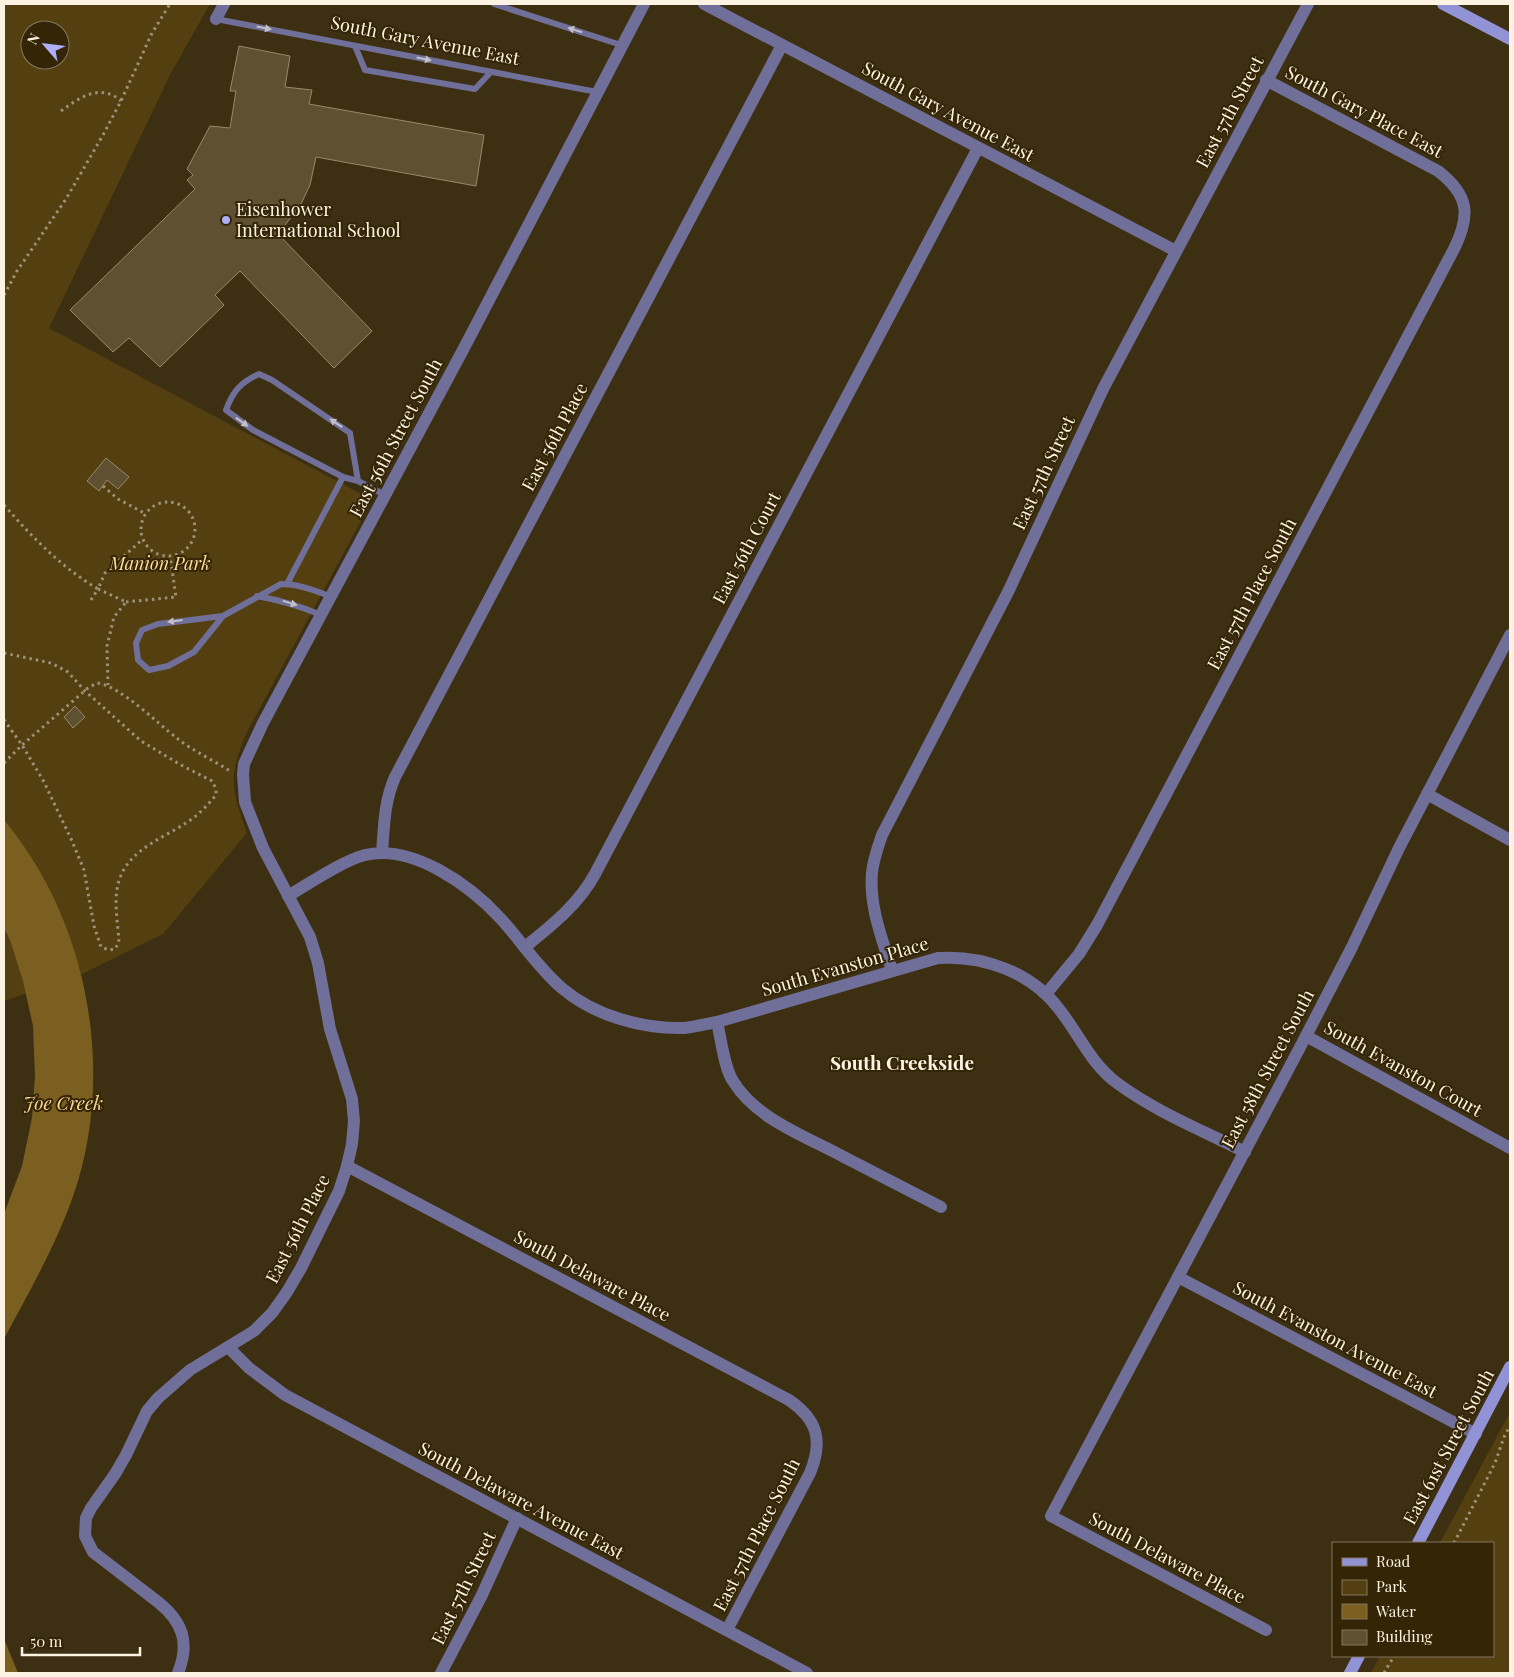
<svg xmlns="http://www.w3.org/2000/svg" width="1514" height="1677" font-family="'Playfair Display',serif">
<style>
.green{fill:#543f10;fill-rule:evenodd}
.water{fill:#7b5f21}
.building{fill:#5f5032;stroke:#998869}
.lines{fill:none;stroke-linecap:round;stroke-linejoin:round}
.path{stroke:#9d927a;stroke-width:3;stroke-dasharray:2.5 4;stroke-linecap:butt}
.lane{stroke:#6f6f9a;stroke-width:6}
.street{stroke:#6f6f9a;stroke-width:12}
.secondary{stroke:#9292d6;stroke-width:12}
.oneway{fill:#c4bec5}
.poi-dot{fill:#aeaefa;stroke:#332506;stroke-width:2}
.labels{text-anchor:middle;stroke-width:4;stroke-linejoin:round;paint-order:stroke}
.street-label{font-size:18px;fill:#fcf3e2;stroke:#332506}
.poi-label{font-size:18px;fill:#fcf3e2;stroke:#332506;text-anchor:start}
.park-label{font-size:18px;font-style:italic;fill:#ffdd9a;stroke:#332506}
.neighbourhood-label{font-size:19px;font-weight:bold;fill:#fcf3e2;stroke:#332506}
.water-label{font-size:19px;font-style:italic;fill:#f8d693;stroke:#332506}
</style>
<rect width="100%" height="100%" fill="#3d2f11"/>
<g class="green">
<path d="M 4,4 L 210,4 L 171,73 L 49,328 L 361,494 L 368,499 L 369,506 L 247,732 C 228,776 231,789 247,833 L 163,934 L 82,974 L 4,1001 ZM 30,30 L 60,30 L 60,60 L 30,60 Z"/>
<polygon points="1510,1412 1510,1673 1371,1673 1380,1656 1493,1656 1493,1543 1440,1543"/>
</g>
<g class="water">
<path d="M 4,820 C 85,917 114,1060 78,1181 C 61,1237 31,1288 4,1339 L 4,1214 L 22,1166 L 32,1118 L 35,1076 L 33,1026 L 23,981 L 10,940 L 4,928 Z"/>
<polygon points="4,1639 18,1673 4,1673"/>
</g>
<g class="building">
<polygon points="239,46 290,56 285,87 312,90 309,104 484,135 476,186 316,157 310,185 300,206 278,234 372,331 334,368 240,271 215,295 224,305 160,367 129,338 113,352 70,310 195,189 187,180 193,175 187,169 210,126 230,128 236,91 230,91"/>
<polygon points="106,458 129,477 118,489 107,480 99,491 87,481"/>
<polygon points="75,706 85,717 73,728 64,717"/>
</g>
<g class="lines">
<g class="path">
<path d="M 61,111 C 80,97 101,83 121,101"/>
<polyline points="4,295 17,271 66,199 103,135 121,101 152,33 170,4"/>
<polyline points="103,486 118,499 146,514"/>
<circle cx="168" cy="529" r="27"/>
<path d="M 4,505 C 32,537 61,567 98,589 L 105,573 L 143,539"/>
<polyline points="91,600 98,589 126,602 114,617 107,646 108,685"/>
<polyline points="126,602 176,597 170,556"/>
<path d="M 4,653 L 51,663 L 68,672 L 85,691 L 141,741 L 181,765 L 212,781 L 216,789 L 216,795 C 210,802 204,809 197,815 C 172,836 129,846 119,881 C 113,899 118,923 119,942 L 115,949 L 109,950 L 101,947 L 94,926 L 84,870 L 72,841 L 44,782 L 22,745 L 4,720"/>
<path d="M 4,763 L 22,745 L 88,688 L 97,683 C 121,686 158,724 178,739 C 193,751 213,760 230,771"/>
<polyline points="1454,1543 1495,1463 1504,1437 1510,1426"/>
<polyline points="1384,1673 1394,1656"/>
</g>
<g class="lane">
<polyline points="494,4 621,45"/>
<polyline points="216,19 597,92"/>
<polyline points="355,46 365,70 475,89 491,72"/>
<path d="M 358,481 L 350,433 L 272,380 L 259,374 C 240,383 233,391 226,410 L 253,430 L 343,477 L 358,481 L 385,495"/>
<polyline points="287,584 343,477"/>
<path d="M 257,596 C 279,600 300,606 321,615"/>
<path d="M 223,616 L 158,624 L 142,630 L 136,643 L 138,660 L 149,670 L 168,666 L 194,652 L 223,616 L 281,584 C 299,584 315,590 331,597"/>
</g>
<g class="street">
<polyline points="704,4 1176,251"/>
<polyline points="216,19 224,4"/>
<polyline points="1427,794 1510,840"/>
<path d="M 382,853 C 384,827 384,802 395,777 L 782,45"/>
<path d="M 288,896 C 308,884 344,860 365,855 C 413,844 470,885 501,919 C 522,942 539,969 563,989 C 595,1016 643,1029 684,1028 C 695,1027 706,1024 717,1022 L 938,958 C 983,955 1031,972 1059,1009 C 1079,1034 1091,1064 1117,1083 C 1156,1112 1202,1130 1245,1152"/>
<path d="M 525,947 C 552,925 578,905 595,874 L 978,148"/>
<path d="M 892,970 C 882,939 869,906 872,873 C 873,860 878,847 882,835 L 1008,592 L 1103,389 L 1308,4"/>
<path d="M 1046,994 L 1079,954 L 1097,925 L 1454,249 C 1471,215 1469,195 1438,171 L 1266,80"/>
<path d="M 717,1022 C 721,1038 724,1068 733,1081 C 756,1119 805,1136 842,1156 C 875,1173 908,1190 941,1207"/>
<polyline points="1306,1036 1510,1148"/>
<path d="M 347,1166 L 789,1400 C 818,1420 823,1441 810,1473 L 727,1630"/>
<polyline points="1178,1277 1476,1434"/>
<polyline points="228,1347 249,1368 285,1395 807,1673"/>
<polyline points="1266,1630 1051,1516 1306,1036 1352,947 1399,848 1510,635"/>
<path d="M 178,1673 C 190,1643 183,1622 158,1602 L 93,1552 L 85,1536 L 86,1518 L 91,1508 L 115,1474 L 126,1455 L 147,1411 L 158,1398 L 190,1370 L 254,1331 L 272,1313 L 287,1292 L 301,1268 L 339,1191 L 347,1166 L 352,1144 L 354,1121 L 352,1099 L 330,1029 L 318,963 L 310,937 L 263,848 L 245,802 L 243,774 L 244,764 L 263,723 L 464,348 L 644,4"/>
<polyline points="441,1673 481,1597 517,1518"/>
</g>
<g class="secondary">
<polyline points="1443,4 1510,39"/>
<polyline points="1418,1543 1510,1367"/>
<polyline points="1350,1673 1359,1656"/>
</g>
</g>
<defs><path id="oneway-solid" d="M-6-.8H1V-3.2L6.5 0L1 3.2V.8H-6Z" transform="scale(1.25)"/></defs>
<g class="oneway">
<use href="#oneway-solid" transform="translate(264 28) rotate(11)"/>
<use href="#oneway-solid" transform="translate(575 30) rotate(-162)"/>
<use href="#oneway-solid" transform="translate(424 59) rotate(11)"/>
<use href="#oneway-solid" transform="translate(242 422) rotate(36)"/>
<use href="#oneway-solid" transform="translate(336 423) rotate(-146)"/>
<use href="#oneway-solid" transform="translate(290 603) rotate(17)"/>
<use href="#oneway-solid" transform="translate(175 621) rotate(173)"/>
</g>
<circle class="poi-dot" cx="226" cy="220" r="5"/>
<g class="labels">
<g class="street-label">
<text transform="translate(425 41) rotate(11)" y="6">South Gary Avenue East</text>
<text transform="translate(948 112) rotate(28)" y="6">South Gary Avenue East</text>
<text transform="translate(1230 112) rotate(-62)" y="6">East 57th Street</text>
<text transform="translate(1364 112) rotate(28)" y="6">South Gary Place East</text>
<text transform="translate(555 437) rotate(-62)" y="6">East 56th Place</text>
<text transform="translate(396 438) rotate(-62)" y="6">East 56th Street South</text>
<text transform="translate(1044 473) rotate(-65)" y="6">East 57th Street</text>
<text transform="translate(747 548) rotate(-62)" y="6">East 56th Court</text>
<text transform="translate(1252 594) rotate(-62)" y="6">East 57th Place South</text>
<text transform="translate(845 967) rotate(-16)" y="6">South Evanston Place</text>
<text transform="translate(1268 1069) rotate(-62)" y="6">East 58th Street South</text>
<text transform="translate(1403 1069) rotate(29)" y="6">South Evanston Court</text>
<text transform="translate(298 1229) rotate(-63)" y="6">East 56th Place</text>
<text transform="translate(592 1276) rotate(28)" y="6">South Delaware Place</text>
<text transform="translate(1335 1340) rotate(28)" y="6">South Evanston Avenue East</text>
<text transform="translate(1449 1447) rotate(-62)" y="6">East 61st Street South</text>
<text transform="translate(521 1501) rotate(28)" y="6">South Delaware Avenue East</text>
<text transform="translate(757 1535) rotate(-63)" y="6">East 57th Place South</text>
<text transform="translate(1167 1558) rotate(28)" y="6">South Delaware Place</text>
<text transform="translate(464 1588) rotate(-64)" y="6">East 57th Street</text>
</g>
<g class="poi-label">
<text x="236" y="216">Eisenhower<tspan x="236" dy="21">International School</tspan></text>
</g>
<g class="park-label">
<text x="160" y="570">Manion Park</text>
</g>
<g class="neighbourhood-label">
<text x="902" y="1070">South Creekside</text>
</g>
<g class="water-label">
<text x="63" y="1110">Joe Creek</text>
</g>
</g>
<rect width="1514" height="1677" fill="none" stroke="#fcf3e2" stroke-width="10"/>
<rect x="1332" y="1542" width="162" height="115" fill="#332506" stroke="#83775e"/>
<rect x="1342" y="1558" width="25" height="8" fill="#9292d6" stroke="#83775e"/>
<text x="1376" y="1567" font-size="15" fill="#fcf3e2">Road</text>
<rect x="1342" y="1580" width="25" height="15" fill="#543f10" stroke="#83775e"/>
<text x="1376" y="1592" font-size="15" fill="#fcf3e2">Park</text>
<rect x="1342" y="1604" width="25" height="15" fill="#7b5f21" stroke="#83775e"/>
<text x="1376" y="1617" font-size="15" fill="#fcf3e2">Water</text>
<rect x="1342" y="1630" width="25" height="15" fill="#5f5032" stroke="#83775e"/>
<text x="1376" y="1642" font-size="15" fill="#fcf3e2">Building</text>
<g transform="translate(45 45) rotate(298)"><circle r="24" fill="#332506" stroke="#83775e"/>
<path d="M0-4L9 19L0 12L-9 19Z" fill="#aeaefa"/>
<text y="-8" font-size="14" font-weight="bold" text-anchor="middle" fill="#fcf3e2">N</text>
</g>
<path d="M22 1647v8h118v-8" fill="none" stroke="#fcf3e2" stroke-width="2.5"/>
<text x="30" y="1647" font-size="15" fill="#fcf3e2" stroke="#332506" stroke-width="4" paint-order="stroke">50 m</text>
</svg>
